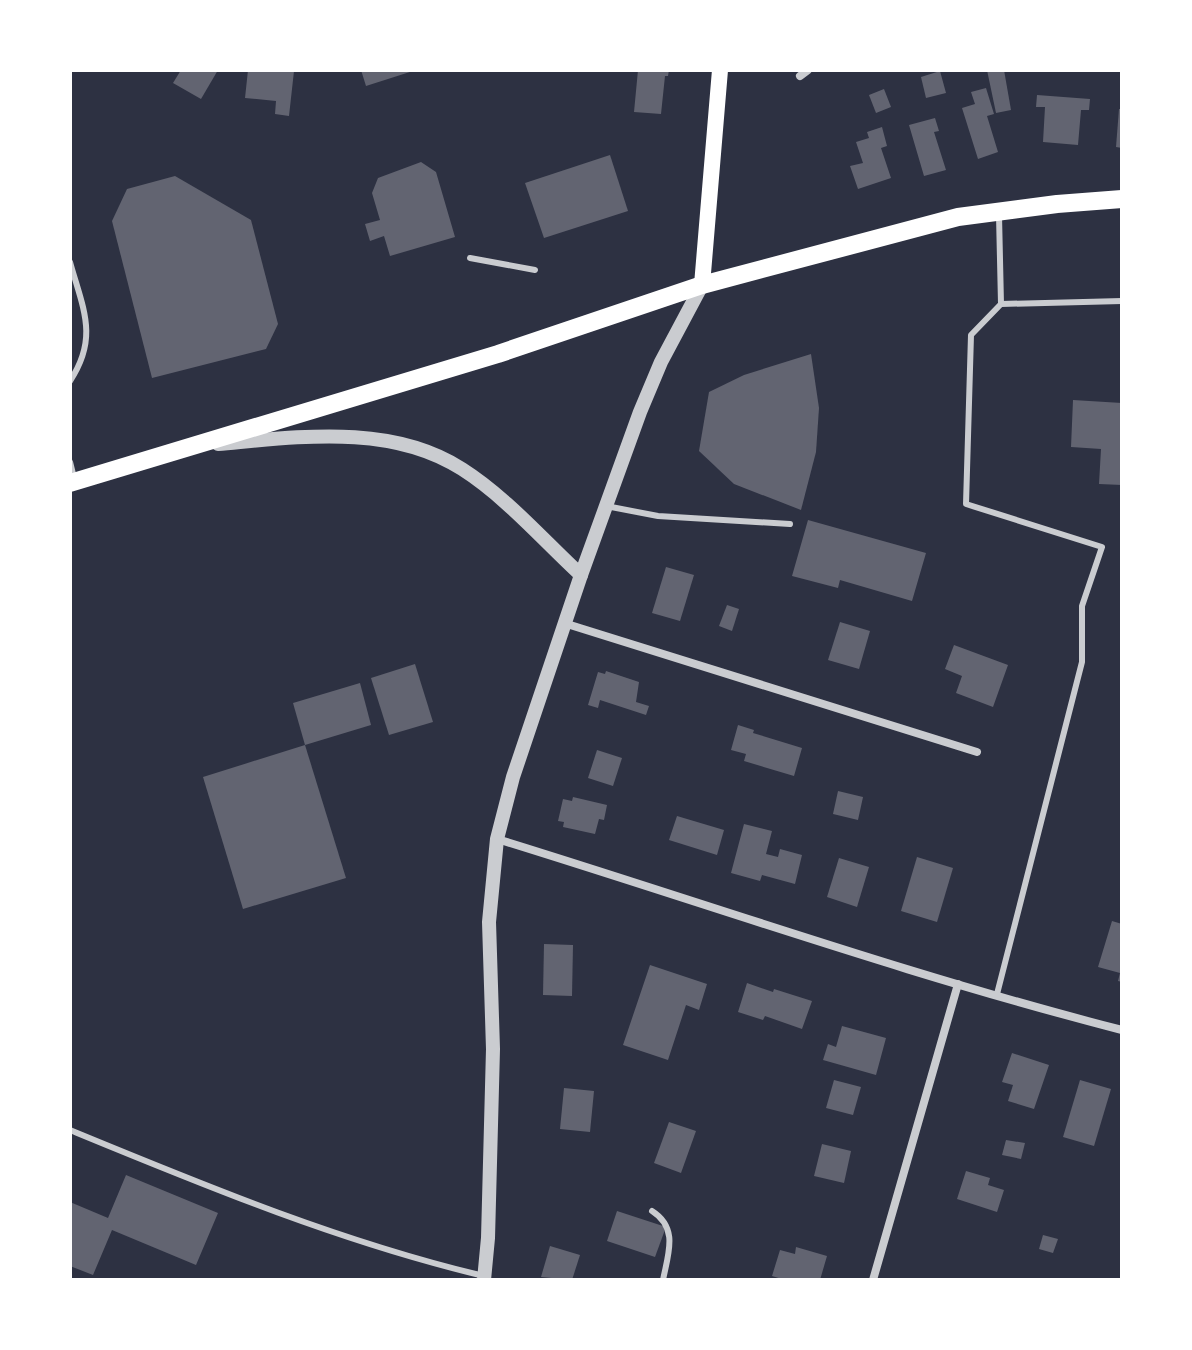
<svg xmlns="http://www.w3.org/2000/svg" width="1192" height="1350" font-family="Karla,sans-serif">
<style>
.building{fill:#626471}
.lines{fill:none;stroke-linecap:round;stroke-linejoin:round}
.service{stroke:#caccd0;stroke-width:6}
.minor{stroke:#caccd0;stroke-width:8}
.tertiary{stroke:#caccd0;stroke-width:14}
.secondary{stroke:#fff;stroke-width:16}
.primary{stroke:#fff;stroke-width:18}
</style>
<rect width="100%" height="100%" fill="#2d3142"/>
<g class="building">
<polygon points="181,70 218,70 201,99 173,83"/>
<polygon points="248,70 294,71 289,116 275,114 276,101 245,98"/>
<polygon points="361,70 412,70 413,71 366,86"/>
<polygon points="638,70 669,70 668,76 665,76 661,114 634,112"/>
<polygon points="987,70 1004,70 1011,110 996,113"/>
<polygon points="940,71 946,93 926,98 921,77"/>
<polygon points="986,88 994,114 987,116 998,152 978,159 962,108 975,104 971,92"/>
<polygon points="884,89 891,107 876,113 869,95"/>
<polygon points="1037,95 1090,99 1089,110 1081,110 1078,145 1043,142 1045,107 1036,107"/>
<polygon points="1119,109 1122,109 1122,148 1116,147"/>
<polygon points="935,118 939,131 934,132 946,170 924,176 909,125"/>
<polygon points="882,127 887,146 881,148 891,178 858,189 850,166 863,163 856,142 869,138 867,132"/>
<polygon points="610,155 628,211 544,238 525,183"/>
<polygon points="421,162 436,172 455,237 390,256 384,236 370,241 365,224 380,220 372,193 378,178"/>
<polygon points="175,176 251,220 278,324 266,349 152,378 112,221 127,189"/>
<polygon points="811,354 819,408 816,452 801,510 734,484 699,451 709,392 744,375"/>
<polygon points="1073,400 1122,403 1122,485 1099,484 1101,449 1071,447"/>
<polygon points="808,520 926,553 912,601 840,580 838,588 792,576"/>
<polygon points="666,567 694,575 680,621 652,613"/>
<polygon points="727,605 739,609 732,631 719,626"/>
<polygon points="840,622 870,631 859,669 828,660"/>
<polygon points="954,645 1008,665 993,707 956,693 962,676 945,669"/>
<polygon points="415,664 433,722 389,735 371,678"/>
<polygon points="606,671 639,682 636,702 649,706 646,715 600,700 598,708 588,705 598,672 605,674"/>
<polygon points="360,683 371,725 305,745 293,703"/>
<polygon points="738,725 754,730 753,733 802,748 794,776 744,761 746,754 731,750"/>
<polygon points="305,745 346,878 243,909 203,777"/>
<polygon points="597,750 622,758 613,786 588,778"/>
<polygon points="838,791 863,797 858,820 833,814"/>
<polygon points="573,797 607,805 604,820 599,819 595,834 563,827 564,822 558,821 563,799 572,801"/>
<polygon points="677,816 724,830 717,855 669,840"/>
<polygon points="744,824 772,831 766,854 778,857 780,849 802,855 795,884 762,875 760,881 731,873"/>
<polygon points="917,857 953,868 937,922 901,911"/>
<polygon points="839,858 869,867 857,907 827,897"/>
<polygon points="1112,921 1122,924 1122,982 1118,981 1120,973 1098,967"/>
<polygon points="544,944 573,945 572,996 543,995"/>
<polygon points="650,965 707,984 699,1010 686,1005 668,1060 623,1045"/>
<polygon points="747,983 773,992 774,989 812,1001 802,1029 765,1016 763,1020 738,1012"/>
<polygon points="842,1026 886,1038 876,1075 823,1060 828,1044 836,1047"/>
<polygon points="1012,1053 1049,1065 1034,1109 1008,1101 1013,1085 1002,1082"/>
<polygon points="834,1080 861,1087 853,1115 826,1108"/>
<polygon points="1080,1080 1111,1089 1094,1146 1063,1137"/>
<polygon points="564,1088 594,1091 590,1132 560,1129"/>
<polygon points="669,1122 696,1131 681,1173 654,1163"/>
<polygon points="1006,1140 1025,1143 1021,1159 1002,1155"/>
<polygon points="822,1144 851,1151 844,1183 814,1176"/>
<polygon points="966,1171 990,1178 988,1185 1004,1190 997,1212 957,1199"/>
<polygon points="126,1175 218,1213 196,1265 112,1230 93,1275 70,1266 70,1202 108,1218"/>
<polygon points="617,1211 666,1227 655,1257 607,1241"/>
<polygon points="1043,1235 1058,1239 1053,1253 1039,1249"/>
<polygon points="550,1246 580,1255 572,1280 541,1277"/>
<polygon points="796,1247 827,1256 820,1280 785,1280 772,1276 780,1250 795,1254"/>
</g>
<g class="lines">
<g class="service">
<polyline points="470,258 535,270"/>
<path d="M 70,262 C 83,309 99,337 70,381"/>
<polyline points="1001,304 1122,301"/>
<polyline points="70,462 74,478"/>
<polyline points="606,506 658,516 790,524"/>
<polyline points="997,994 1082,662 1082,606 1102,547 966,504 971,335 1001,304 999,215"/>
<path d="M 70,1130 C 206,1186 341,1242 484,1276"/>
<path d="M 652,1211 C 679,1228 668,1254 663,1280"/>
</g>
<g class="minor">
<polyline points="800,76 808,70"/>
<polyline points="567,624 977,752"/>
<path d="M 497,839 C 705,903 911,976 1122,1030"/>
<polyline points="873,1280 958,984"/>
</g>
<g class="tertiary">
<path d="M 218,444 C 298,437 391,423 462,469 C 506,497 543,540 581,575"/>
<polyline points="484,1280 488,1238 493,1049 489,922 497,839 513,777 581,575 640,412 661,362 702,285"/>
</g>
<polyline class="secondary" points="702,285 720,70"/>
<polyline class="primary" points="70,483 498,354 702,285 958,217 1057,204 1122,199"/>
</g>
<rect width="1192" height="1350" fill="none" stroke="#ffffff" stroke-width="144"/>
</svg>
